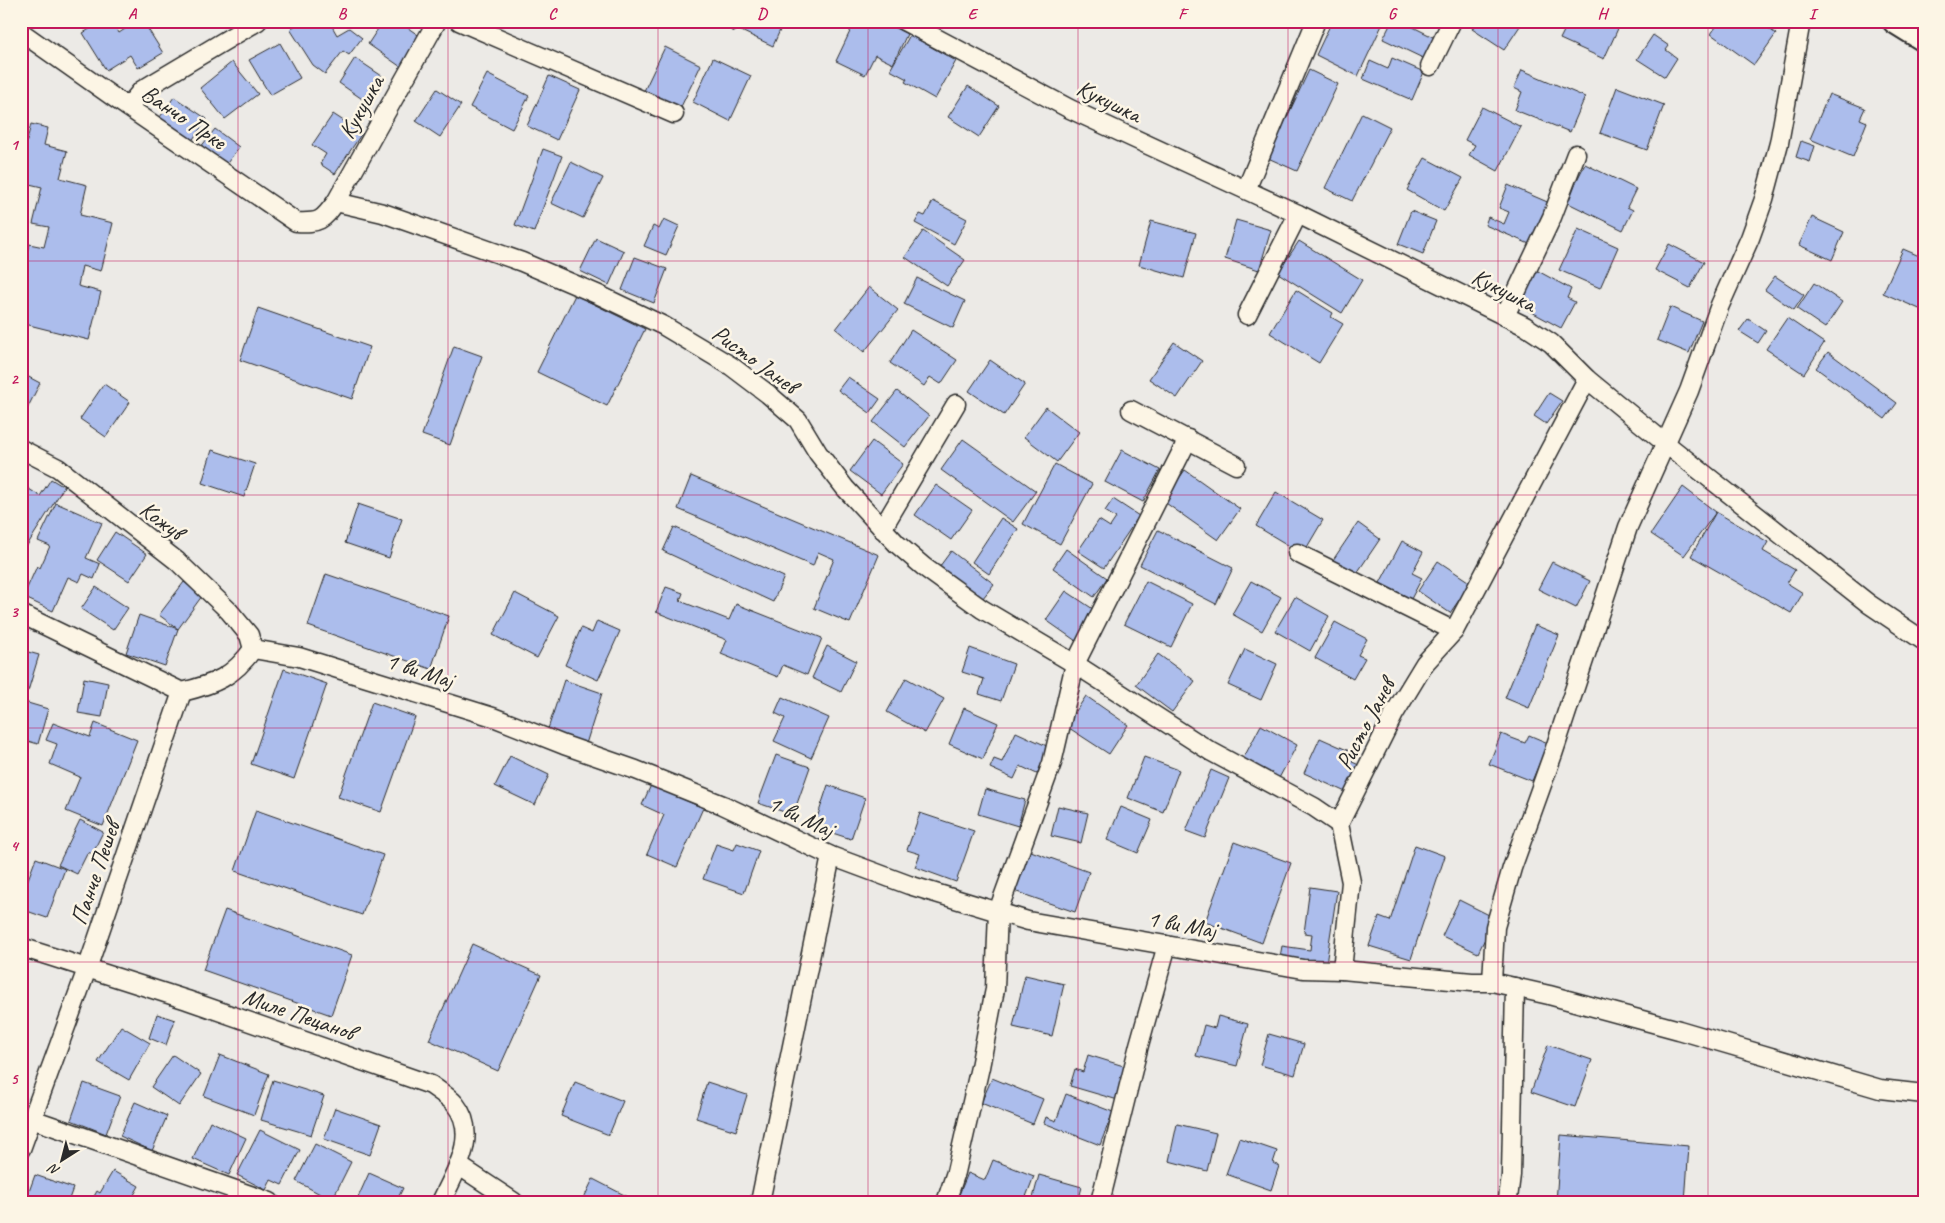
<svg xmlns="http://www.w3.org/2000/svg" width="1945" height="1223" font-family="Caveat,sans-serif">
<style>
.building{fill:#acbdec;stroke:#2b2b2b}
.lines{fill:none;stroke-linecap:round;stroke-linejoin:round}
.minor-casing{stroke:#2b2b2b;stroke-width:21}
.secondary-casing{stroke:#2b2b2b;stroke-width:28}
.minor{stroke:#fcf5e5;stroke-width:18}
.secondary{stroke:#fcf5e5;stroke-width:24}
.grid{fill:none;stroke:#c2185b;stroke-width:1;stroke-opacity:0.55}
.labels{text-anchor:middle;stroke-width:5;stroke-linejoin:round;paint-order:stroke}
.street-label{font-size:24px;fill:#2b2b2b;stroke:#fcf5e5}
.neatline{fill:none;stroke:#c2185b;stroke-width:2}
.grid-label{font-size:16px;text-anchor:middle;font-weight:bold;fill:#c2185b}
</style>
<rect width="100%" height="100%" fill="#eceae6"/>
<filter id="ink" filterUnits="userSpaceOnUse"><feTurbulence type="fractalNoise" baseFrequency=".02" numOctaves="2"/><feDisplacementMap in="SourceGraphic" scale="10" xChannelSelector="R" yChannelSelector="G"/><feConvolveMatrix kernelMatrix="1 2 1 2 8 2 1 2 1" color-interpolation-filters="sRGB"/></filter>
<g filter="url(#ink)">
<g class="building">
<polygon points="103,21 112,21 119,33 137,21 143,21 163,53 138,68 130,55 106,70 83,33"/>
<polygon points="302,21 329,21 337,35 349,28 362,38 349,55 343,51 325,74 313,65 290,29"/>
<polygon points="383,21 398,21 421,37 401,67 368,44"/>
<polygon points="724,21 784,21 773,46 737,29 735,32 722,26"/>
<polygon points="855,21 881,21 907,34 893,64 875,55 865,75 836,61"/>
<polygon points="1332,21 1384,21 1358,76 1316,55"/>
<polygon points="1392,21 1401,21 1437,39 1427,60 1383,39"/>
<polygon points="1477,21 1514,21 1520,26 1504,50 1472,29"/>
<polygon points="1569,21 1619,21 1621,22 1604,59 1560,39"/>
<polygon points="1720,21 1759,21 1776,34 1754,65 1711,34"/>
<polygon points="910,35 956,61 935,99 905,82 907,79 890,70"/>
<polygon points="1653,35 1669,46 1666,50 1677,58 1665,77 1637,59"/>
<polygon points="280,43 300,78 270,95 249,60"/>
<polygon points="665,47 701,65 679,111 643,93"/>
<polygon points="355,58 385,78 368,103 339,83"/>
<polygon points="713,58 751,76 730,121 693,102"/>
<polygon points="1392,58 1424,72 1412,100 1363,79 1370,61 1388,69"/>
<polygon points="232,62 258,94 225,119 200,88"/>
<polygon points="1309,70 1338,84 1297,171 1268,158"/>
<polygon points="1522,70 1585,97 1570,132 1515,110 1522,92 1514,88"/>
<polygon points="487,74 529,96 512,129 470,107"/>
<polygon points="549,76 580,90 557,140 527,126"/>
<polygon points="968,86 999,106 979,137 948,117"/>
<polygon points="1617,87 1664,105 1647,150 1600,133"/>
<polygon points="437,89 461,105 440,137 416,121"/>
<polygon points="1829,94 1865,108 1860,119 1867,122 1853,157 1810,139"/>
<polygon points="174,97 207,119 191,142 158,120"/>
<polygon points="1482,107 1521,127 1498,171 1469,155 1475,145 1465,140"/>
<polygon points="1362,113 1390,127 1352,201 1325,188"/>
<polygon points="333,114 362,133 335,174 320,164 326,154 312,145"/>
<polygon points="31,124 48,128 44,145 67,151 60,178 87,185 80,215 113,223 101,271 82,266 78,286 101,292 89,340 21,323 21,277 29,244 44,247 49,227 33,224 42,187 21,182 21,165"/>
<polygon points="215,129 239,147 225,166 200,148"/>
<polygon points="1801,141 1815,146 1810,162 1796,157"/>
<polygon points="543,149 562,156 534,232 515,225"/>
<polygon points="1425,158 1463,178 1444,211 1407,190"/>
<polygon points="571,162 603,178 583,218 551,203"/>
<polygon points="1585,164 1636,189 1627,207 1633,210 1623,230 1566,202"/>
<polygon points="1508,185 1552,204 1534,246 1485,225 1488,217 1504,224 1509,212 1499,208"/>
<polygon points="933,201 967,219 954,244 915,223 920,214 925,216"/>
<polygon points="1411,211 1436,221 1423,254 1398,244"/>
<polygon points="1812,217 1844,232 1832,260 1799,245"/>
<polygon points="664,219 679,226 666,255 644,246 653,226 659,229"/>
<polygon points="1236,220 1271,230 1259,270 1225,259"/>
<polygon points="1151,221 1196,233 1184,278 1139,265"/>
<polygon points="1578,229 1618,247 1600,288 1559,270"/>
<polygon points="923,231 965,260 947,286 905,257"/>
<polygon points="596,238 624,251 609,285 580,271"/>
<polygon points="1299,241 1362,280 1342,313 1278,273"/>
<polygon points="1669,244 1704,262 1690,288 1655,270"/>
<polygon points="1903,249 1924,258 1924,311 1883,293"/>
<polygon points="635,257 667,269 654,303 622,290"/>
<polygon points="1536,270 1571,289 1567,298 1575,302 1561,328 1517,304"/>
<polygon points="1775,276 1804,295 1794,310 1765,290"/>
<polygon points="917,278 965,301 953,328 904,304"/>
<polygon points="1814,283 1842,302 1825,328 1797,309"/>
<polygon points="869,287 898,310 864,352 836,329"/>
<polygon points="1296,290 1333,313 1331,317 1343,324 1319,363 1270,333"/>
<polygon points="575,295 645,329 607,406 537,372"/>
<polygon points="1670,307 1702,321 1689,353 1657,340"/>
<polygon points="258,308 370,347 352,399 240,360"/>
<polygon points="1787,318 1824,343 1804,374 1766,349"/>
<polygon points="1748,319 1766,331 1758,343 1739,331"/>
<polygon points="911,330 957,360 941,384 930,377 924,386 890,363"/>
<polygon points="1174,342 1202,361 1177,398 1149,379"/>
<polygon points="454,346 482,356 450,445 422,435"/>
<polygon points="1828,352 1897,403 1885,419 1816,368"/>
<polygon points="990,360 1025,384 1004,415 969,391"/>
<polygon points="21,373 40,383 21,421"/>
<polygon points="848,377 880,399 870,413 838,390"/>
<polygon points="104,384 130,402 106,437 80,419"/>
<polygon points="897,391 929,416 905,447 873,422"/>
<polygon points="1549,393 1562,401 1546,424 1534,416"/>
<polygon points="1046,407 1079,432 1057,462 1024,437"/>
<polygon points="963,439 1036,491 1013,522 941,470"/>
<polygon points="872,441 903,464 881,494 850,471"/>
<polygon points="212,450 255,464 244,497 202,483"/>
<polygon points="1122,450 1160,470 1143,502 1105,482"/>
<polygon points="1055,464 1092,484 1060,544 1023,524"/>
<polygon points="1185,470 1240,509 1218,540 1163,501"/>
<polygon points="691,476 879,555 850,623 814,608 834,559 818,552 813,566 678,509"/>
<polygon points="51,479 64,487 21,555 21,484 40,496"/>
<polygon points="936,485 972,510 951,540 915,515"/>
<polygon points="1683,487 1716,512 1684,556 1651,534"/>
<polygon points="1276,492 1323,520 1303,554 1256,526"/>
<polygon points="1113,499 1139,516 1104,568 1078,551 1099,520 1110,527 1116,518 1105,511"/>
<polygon points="56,503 102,523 86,558 100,564 94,579 83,574 79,582 68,577 53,611 23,597 37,566 40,568 50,546 38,541"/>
<polygon points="358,504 402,519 389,558 345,543"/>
<polygon points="1716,512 1768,542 1763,551 1795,570 1787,583 1803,593 1791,613 1691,556"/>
<polygon points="1001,518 1018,529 989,574 972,562"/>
<polygon points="1358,523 1380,539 1355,576 1333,560"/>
<polygon points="674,527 784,577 773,602 663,551"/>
<polygon points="1158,530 1233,568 1216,604 1140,565"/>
<polygon points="115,532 147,554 129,581 97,560"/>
<polygon points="1402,541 1423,552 1412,573 1422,578 1411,599 1380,583"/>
<polygon points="1066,549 1107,578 1094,597 1053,568"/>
<polygon points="951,551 994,584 979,603 937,570"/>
<polygon points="1438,561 1471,583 1450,613 1418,591"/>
<polygon points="1552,562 1590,581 1576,608 1538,589"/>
<polygon points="326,574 449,616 431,669 308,626"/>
<polygon points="1146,581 1192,604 1171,647 1124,624"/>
<polygon points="1251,581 1281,597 1262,631 1232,614"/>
<polygon points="184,582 202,596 178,629 159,615"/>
<polygon points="96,587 128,608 113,630 81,609"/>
<polygon points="666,587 683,593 680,601 729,620 736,604 822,638 807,675 783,665 778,677 721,654 727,640 656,612"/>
<polygon points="1066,591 1096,611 1076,641 1046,620"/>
<polygon points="515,593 559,616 537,658 493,635"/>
<polygon points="1295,597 1329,616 1310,651 1275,631"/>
<polygon points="139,615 178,629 165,666 126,653"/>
<polygon points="597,621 620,631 598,680 565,665 581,628 592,633"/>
<polygon points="1335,622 1367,639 1358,655 1365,658 1353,679 1315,658"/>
<polygon points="1535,625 1559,635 1529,708 1505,698"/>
<polygon points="827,646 856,661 841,692 812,678"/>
<polygon points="970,648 1014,664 1001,701 979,694 984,679 962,672"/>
<polygon points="1245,649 1277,664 1261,700 1228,685"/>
<polygon points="21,650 39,655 28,691 21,689"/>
<polygon points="1158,654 1195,681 1172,712 1136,685"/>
<polygon points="284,669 327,684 294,779 251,764"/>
<polygon points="84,678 108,683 102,717 78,713"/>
<polygon points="906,678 944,699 925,733 887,712"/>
<polygon points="564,680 602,693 586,744 547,732"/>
<polygon points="1086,696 1128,725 1109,754 1066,726"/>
<polygon points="782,697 829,718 811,758 774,741 785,718 775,713"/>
<polygon points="21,701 48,709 38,744 21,739"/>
<polygon points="372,702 415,717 381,812 338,797"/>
<polygon points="964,708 998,723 983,759 949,744"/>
<polygon points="53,723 90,737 95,723 137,740 103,826 66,811 80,777 50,764 57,744 46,740"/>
<polygon points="1261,725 1297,745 1278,780 1242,761"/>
<polygon points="1016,732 1049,747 1037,774 1020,766 1014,779 990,768 994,759 1002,762"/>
<polygon points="1501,734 1525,743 1529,735 1548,743 1532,781 1489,764"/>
<polygon points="1320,738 1356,754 1352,762 1364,767 1352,795 1304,773"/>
<polygon points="776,755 810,767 793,815 758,803"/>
<polygon points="510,756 549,775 535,805 495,786"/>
<polygon points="1144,757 1179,770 1163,812 1128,798"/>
<polygon points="1211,770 1229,778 1205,838 1186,831"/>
<polygon points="651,785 703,808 677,867 647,854 664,815 642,805"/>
<polygon points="828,785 865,798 851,839 814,827"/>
<polygon points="985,789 1025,800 1018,826 978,814"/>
<polygon points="1058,806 1088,813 1081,843 1051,836"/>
<polygon points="1121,807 1152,820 1138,853 1107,840"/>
<polygon points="256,810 383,855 362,915 235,871"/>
<polygon points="920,813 974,831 956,882 915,867 920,854 907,850"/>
<polygon points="80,820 103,832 92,854 88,852 77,874 58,865"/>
<polygon points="1234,842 1291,863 1262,943 1205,922"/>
<polygon points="737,843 759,851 744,893 703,879 716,844 734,850"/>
<polygon points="1415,845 1445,856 1411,959 1369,946 1379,917 1390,921"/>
<polygon points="1028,850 1089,872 1075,912 1014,891"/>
<polygon points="36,858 65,869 47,918 21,909 21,898"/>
<polygon points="1310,887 1337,891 1326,964 1280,957 1282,946 1310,950 1312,934 1304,933"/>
<polygon points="1459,900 1495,918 1478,953 1442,936"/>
<polygon points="225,910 352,955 331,1015 203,970"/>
<polygon points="472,944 541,975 498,1071 429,1040"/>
<polygon points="1025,975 1064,984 1052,1036 1013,1027"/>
<polygon points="157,1014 175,1020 166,1045 149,1038"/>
<polygon points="1218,1016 1248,1024 1237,1066 1196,1056 1204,1025 1215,1028"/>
<polygon points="121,1026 150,1043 129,1080 98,1062"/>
<polygon points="1269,1034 1304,1044 1295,1075 1260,1065"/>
<polygon points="1548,1045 1592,1060 1575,1107 1531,1092"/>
<polygon points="173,1055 201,1074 179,1106 151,1087"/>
<polygon points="220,1055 269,1074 254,1115 204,1096"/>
<polygon points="1088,1055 1127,1067 1118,1100 1070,1086 1075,1069 1083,1072"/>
<polygon points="992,1078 1043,1099 1033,1124 981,1103"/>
<polygon points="273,1080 324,1096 311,1135 261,1120"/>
<polygon points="575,1082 623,1101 609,1135 561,1116"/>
<polygon points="707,1082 747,1095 736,1131 696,1118"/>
<polygon points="84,1083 120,1096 106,1134 71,1120"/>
<polygon points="1066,1094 1113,1112 1100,1145 1044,1123 1046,1117 1056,1121"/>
<polygon points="135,1102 167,1116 152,1151 120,1136"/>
<polygon points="335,1108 381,1124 370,1155 324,1139"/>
<polygon points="210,1121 246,1138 229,1175 193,1159"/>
<polygon points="1177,1124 1216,1133 1207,1171 1169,1161"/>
<polygon points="260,1130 300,1150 282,1185 271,1180 266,1190 237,1175"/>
<polygon points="1561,1135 1689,1146 1685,1202 1556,1202"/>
<polygon points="1239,1138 1277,1151 1273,1163 1279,1166 1271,1190 1226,1174"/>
<polygon points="315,1144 351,1162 334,1196 346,1202 315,1202 320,1194 296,1181"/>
<polygon points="993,1160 1034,1176 1024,1202 971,1202 958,1197 968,1173 985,1180"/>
<polygon points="113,1171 139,1186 130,1202 91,1202 97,1191 100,1193"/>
<polygon points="369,1173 403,1188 396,1202 356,1202"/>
<polygon points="35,1175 73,1188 68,1202 21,1202 21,1195 27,1197"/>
<polygon points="1039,1175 1082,1187 1078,1202 1032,1202"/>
<polygon points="593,1179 634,1200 633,1202 582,1202"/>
</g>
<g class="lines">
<g class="minor-casing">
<g id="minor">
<polyline points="459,21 674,114"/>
<polyline points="904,21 1070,109 1298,214 1525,326 1551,343 1587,379 1665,443 1869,604 1924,641"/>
<path d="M 21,32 L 116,99 L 296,222 C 320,223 322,221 336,202 L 437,21"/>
<polyline points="1430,66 1452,21"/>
<polyline points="128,107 142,90 258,21"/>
<polyline points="1246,190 1316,21"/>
<polyline points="336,202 383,213 522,262 599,295 664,326 731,366 768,394 798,420 818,453 845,488 897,544 924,567 982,609 1075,664 1210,751 1314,807 1339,824 1394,714 1425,663 1454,631 1587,379"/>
<polyline points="1247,315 1298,214"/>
<polyline points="1505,316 1552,217 1576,154"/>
<polyline points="1131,410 1236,465"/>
<polyline points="21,449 58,468 177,561 229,611 249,635 253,649"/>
<polyline points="882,529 956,404"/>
<polyline points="1297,553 1454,631"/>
<polyline points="21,614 182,692"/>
<polyline points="253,649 299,657 493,717 564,745 636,770 723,805 831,856 909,885 1028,921 1303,969 1342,970 1472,982 1492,982 1549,995 1679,1030 1880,1089 1924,1094"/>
<path d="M 182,692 C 215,684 233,677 253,649"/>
<polyline points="1339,824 1351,882 1342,970"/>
<path d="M 21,947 L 187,1000 L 431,1085 C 439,1091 449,1097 455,1104 C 480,1135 455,1172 441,1202"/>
<polyline points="1492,982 1495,927 1512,868 1553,754 1628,527 1689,391 1720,305 1750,238 1764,199 1779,143 1801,21"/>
<polyline points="32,1119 270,1202"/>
<polyline points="21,1149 87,969 182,692"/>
<polyline points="458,1165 514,1202"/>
<polyline points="1508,1199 1511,1175 1515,987"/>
<polyline points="760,1202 831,856"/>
<polyline points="946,1202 956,1172 980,1067 995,989 998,911 1052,763 1075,664 1188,439"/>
<polyline points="1100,1202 1139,1045 1167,945"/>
</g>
</g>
<g class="secondary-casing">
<polyline id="secondary" points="1895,21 1924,39"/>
</g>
<use href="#minor" class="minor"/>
<use href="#secondary" class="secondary"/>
</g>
</g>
<path class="grid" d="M 238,21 L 238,1202M 448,21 L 448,1202M 658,21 L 658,1202M 868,21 L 868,1202M 1078,21 L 1078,1202M 1288,21 L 1288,1202M 1498,21 L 1498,1202M 1708,21 L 1708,1202M 21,261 L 1924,261M 21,495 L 1924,495M 21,728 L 1924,728M 21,962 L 1924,962"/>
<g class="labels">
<g class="street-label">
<text transform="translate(1109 101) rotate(26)" y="8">Кукушка</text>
<text transform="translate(361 107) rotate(-61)" y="8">Кукушка</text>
<text transform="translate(184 117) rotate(34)" y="8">Ванчо Прке</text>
<text transform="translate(1504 290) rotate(27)" y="8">Кукушка</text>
<text transform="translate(755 359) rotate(36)" y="8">Ристо Јанев</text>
<text transform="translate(162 520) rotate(37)" y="8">Кожув</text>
<text transform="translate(420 670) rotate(18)" y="8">1 ви Мај</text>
<text transform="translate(1365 724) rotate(-62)" y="8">Ристо Јанев</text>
<text transform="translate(801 816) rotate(25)" y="8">1 ви Мај</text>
<text transform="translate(95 873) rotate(-71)" y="8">Панче Пешев</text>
<text transform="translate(1182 924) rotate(10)" y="8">1 ви Мај</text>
<text transform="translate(299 1014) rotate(19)" y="8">Миле Пецанов</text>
</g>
</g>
<rect width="1945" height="1223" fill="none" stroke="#fcf5e5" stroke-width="55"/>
<g transform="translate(62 1160) rotate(216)" stroke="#fcf5e5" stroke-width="4" paint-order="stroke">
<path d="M0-4L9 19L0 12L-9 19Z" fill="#2b2b2b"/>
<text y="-8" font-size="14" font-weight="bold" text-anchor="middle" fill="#2b2b2b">N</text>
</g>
<rect x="28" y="28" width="1890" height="1168" class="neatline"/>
<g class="grid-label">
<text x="132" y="19">A</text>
<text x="342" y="19">B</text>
<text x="552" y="19">C</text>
<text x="762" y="19">D</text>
<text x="972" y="19">E</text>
<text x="1182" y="19">F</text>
<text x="1392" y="19">G</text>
<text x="1602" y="19">H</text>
<text x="1812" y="19">I</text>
<text x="14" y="150">1</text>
<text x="14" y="384">2</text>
<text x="14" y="617">3</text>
<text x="14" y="851">4</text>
<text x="14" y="1084">5</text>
</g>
</svg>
